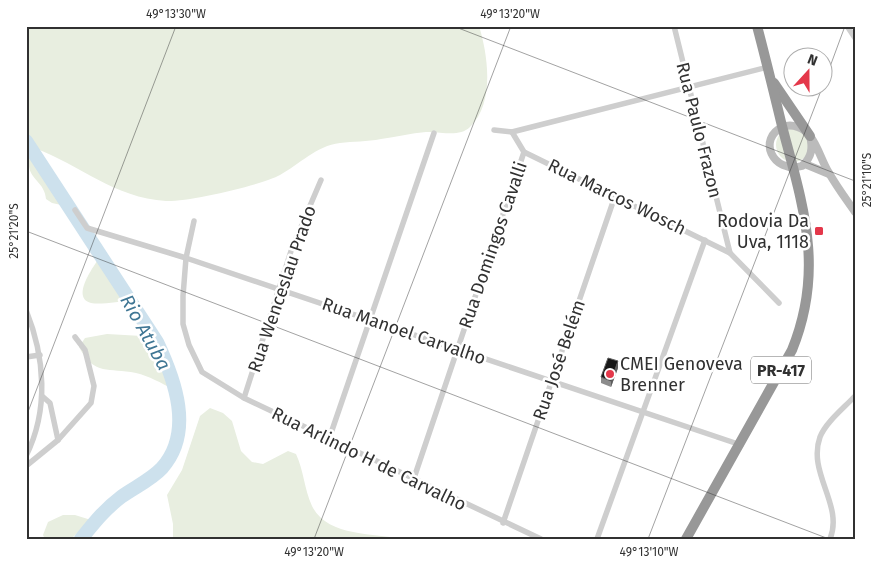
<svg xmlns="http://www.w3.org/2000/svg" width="881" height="565" font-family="'Fira Sans',sans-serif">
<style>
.green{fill:#e8eee0}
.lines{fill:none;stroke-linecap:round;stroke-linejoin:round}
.river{stroke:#cde1ed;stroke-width:14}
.street{stroke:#cecece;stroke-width:5.5}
.secondary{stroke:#bbb;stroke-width:8}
.highway{stroke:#989898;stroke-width:10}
.wall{fill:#8c8c8c}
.shaded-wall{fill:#5d5d5d}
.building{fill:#181818;stroke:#5d5d5d}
.ticks{fill:none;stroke:#313131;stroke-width:1;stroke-opacity:0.45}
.poi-dot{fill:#e4374a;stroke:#fff;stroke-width:2}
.labels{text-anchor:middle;stroke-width:5;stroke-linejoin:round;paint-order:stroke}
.shield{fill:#fff;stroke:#6f6f6f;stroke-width:1}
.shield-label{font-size:16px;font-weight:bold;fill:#313131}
.street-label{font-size:18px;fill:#313131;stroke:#fff}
.poi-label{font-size:18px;fill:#313131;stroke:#fff;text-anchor:end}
.water-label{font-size:19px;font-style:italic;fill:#3f7694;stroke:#fff}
.neatline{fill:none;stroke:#313131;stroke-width:2}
.ticks-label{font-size:12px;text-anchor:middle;fill:#313131}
</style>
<rect width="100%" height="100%" fill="#fff"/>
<g class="green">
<path d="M 26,26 L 479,26 C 488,55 495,103 470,127 C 459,138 440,131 426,132 C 411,133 396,137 381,139 C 367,142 353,141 340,143 C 316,146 300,164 280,175 C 262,185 187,202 166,201 C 114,198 81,165 34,148 L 29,151 L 31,157 L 66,206 L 52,203 L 46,199 C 45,183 30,179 29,166 C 27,120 26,73 26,26 Z"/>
<circle cx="793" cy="145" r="17"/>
<path d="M 101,255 L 131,301 C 121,301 101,305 91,303 C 70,297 95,265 101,255 Z"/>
<path d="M 149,327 L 163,352 L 173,389 C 161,383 149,376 136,373 C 108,367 95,377 79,347 L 85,338 L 107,334 L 142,336 Z"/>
<path d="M 210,408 L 223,413 L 232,421 L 241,451 L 252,462 L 263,464 L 288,451 L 296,454 C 304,471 304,489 312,506 C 327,537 374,533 403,539 L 173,539 L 173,524 L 167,495 L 182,470 L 200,416 Z"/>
<polygon points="63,515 75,515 91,520 71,539 45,539 43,535 48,522"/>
</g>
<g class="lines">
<path class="river" d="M 26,141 L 157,342 C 175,380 194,432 162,468 C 151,480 133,488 121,497 C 105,509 94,523 81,539"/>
<g class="street">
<polyline points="674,26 730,253 779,303"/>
<polyline points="847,26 855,38"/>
<polyline points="494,130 512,132 768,67"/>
<polyline points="512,132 524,152 730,253"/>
<polyline points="75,210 87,228 186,258 741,445"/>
<polyline points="194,221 186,258 183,296 183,324 189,345 202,372 244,398 541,539"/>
<path d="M 26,310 C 45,357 49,410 26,456"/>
<polyline points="26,357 40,355"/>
<polyline points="42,396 50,403 58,440"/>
<polyline points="244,398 292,248 321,180"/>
<polyline points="329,439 434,133"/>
<polyline points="26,466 58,440 91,403 94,386 85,350 75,337"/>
<polyline points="413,481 524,152"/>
<polyline points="503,523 615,196"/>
<polyline points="597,539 705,240"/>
<path d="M 830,539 C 844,505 807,473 820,437 C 826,422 844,408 855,396"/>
</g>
<g class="secondary">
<path d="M 810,136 C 813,148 812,157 802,166 C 772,174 757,138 783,127 C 792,123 804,128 810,136 C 818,146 822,162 829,173 C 837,187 846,199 855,212"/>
<polyline points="805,164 829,174"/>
</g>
<g class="highway">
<polyline points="774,83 810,136"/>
<path d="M 686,539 L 792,350 C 825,269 803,206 782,126 C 774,93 766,60 757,26"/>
</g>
</g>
<polygon class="wall" points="618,368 611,387 601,383 601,377"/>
<polygon class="shaded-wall" points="618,361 618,368 611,387 611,381"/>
<polygon class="building" points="608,358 618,361 611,381 601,377"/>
<path class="ticks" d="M 453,26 L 855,181M 824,83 L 845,26M 26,231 L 829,539M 26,417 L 176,26M 314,539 L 511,26M 648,539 L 822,88"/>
<g class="poi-dot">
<rect x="814" y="226" width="10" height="10" rx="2.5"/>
<circle cx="610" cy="374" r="5"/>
</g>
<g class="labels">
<rect class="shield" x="751" y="356.5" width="60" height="27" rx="4"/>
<g class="shield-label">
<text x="781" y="376">PR-417</text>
</g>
<g class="street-label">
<text transform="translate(699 130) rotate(76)" y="6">Rua Paulo Frazon</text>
<text transform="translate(617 197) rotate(26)" y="6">Rua Marcos Wosch</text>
<text transform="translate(493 245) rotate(-71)" y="6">Rua Domingos Cavalli</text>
<text transform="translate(282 289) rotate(-71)" y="6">Rua Wenceslau Prado</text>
<text transform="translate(404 331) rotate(19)" y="6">Rua Manoel Carvalho</text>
<text transform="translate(559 360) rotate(-71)" y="6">Rua José Belém</text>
<text transform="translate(369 459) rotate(26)" y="6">Rua Arlindo H de Carvalho</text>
</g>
<g class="poi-label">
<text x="809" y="227">Rodovia Da<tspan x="809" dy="21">Uva, 1118</tspan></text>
<text x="620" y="370" text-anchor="start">CMEI Genoveva<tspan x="620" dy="21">Brenner</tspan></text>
</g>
<g class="water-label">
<text transform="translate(146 332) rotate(61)" y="7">Rio Atuba</text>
</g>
</g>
<rect width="881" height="565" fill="none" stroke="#ffffff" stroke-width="55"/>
<g transform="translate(808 72) rotate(21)"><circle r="24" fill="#ffffff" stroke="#adadad"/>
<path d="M0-4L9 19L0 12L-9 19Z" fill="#e4374a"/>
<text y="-8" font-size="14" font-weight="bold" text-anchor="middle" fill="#313131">N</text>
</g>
<rect x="28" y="28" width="826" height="510" class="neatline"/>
<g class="ticks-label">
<text x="176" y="18">49°13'30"W</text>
<text x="510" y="18">49°13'20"W</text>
<text transform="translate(867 180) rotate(-90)" y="4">25°21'10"S</text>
<text transform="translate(14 231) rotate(-90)" y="4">25°21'20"S</text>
<text x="314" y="556">49°13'20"W</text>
<text x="649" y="556">49°13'10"W</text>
</g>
</svg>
